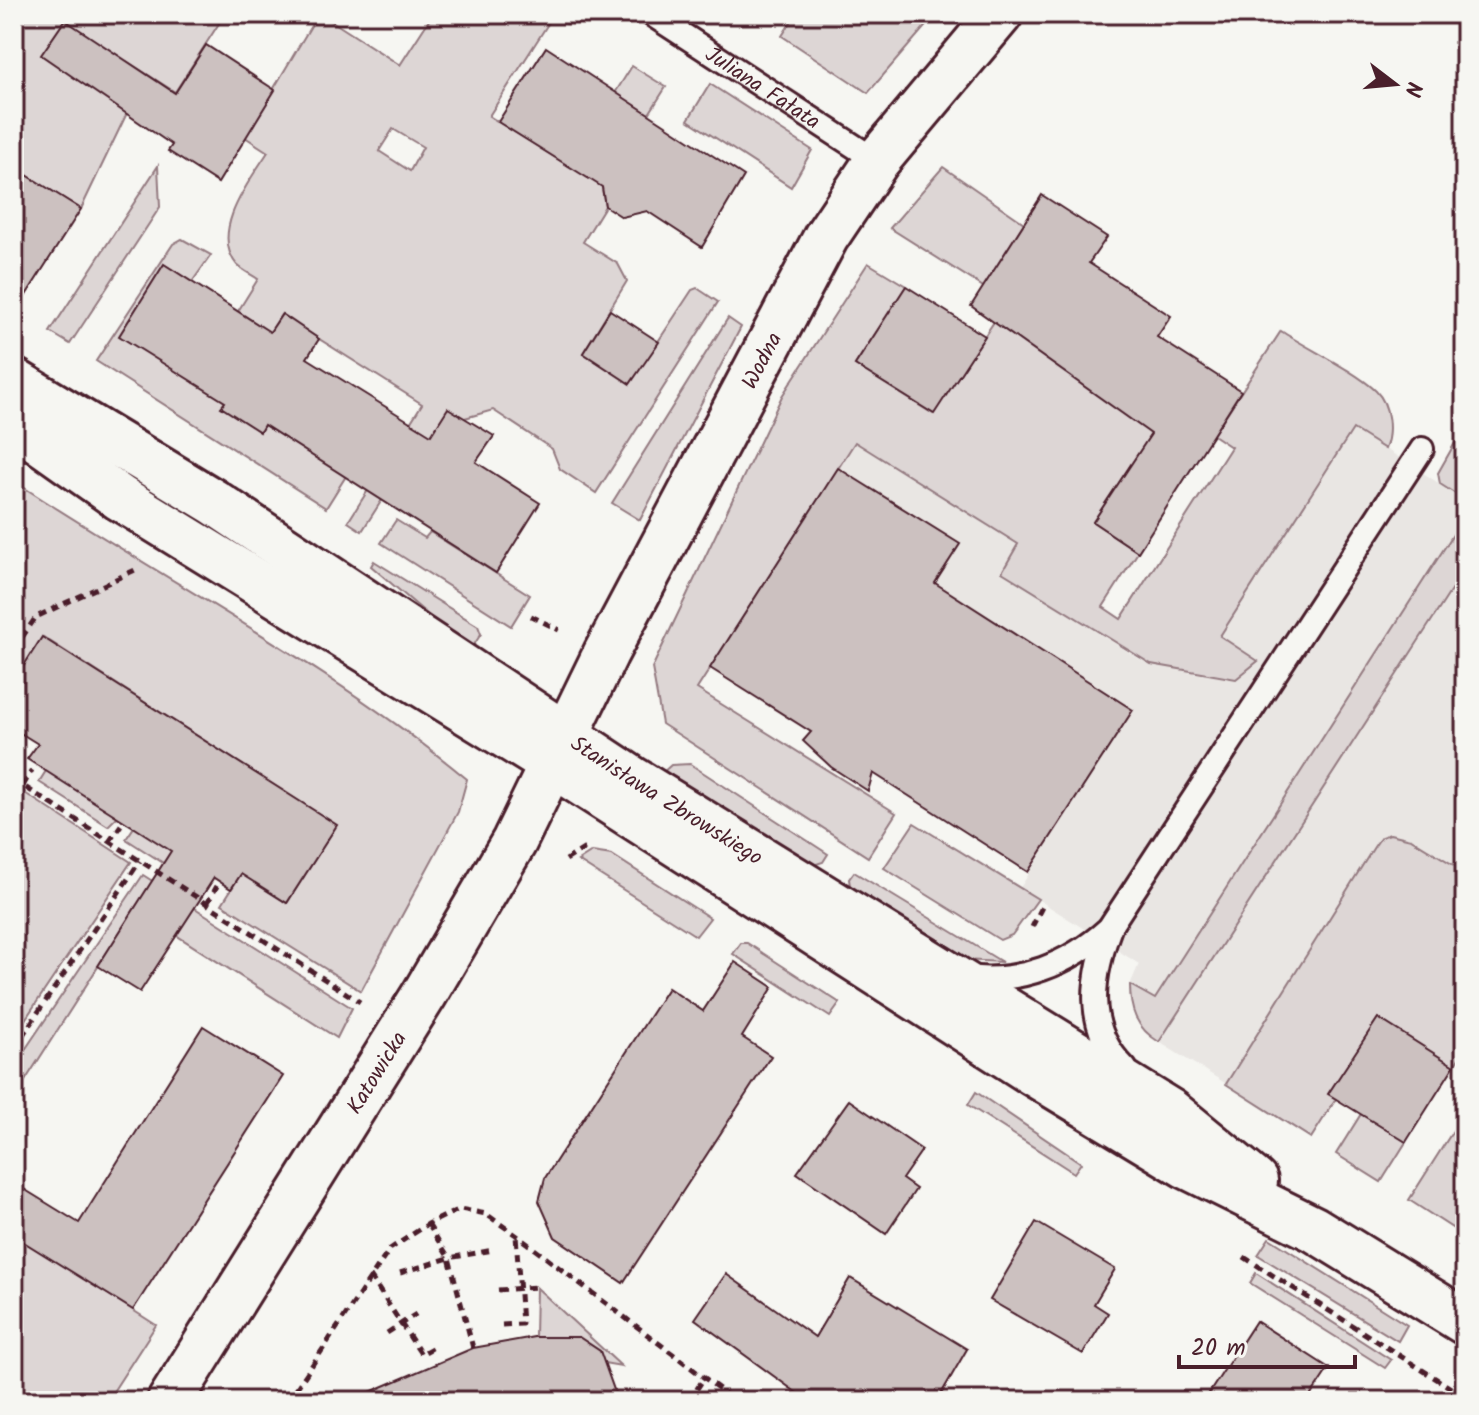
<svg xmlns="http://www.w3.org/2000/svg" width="1479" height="1415" font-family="Kalam,sans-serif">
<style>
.built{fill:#e9e6e3}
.green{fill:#ddd6d5;stroke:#947a80;stroke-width:2;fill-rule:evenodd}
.building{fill:#ccc1c0;stroke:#4a1f2b;stroke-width:2}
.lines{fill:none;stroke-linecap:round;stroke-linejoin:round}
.service-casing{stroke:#4a1f2b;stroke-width:28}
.minor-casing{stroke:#4a1f2b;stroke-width:50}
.tertiary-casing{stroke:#4a1f2b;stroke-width:50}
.path{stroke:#4a1f2b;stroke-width:5;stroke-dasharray:8 6;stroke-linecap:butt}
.service{stroke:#f6f6f2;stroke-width:22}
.minor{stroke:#f6f6f2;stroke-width:44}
.tertiary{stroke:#f6f6f2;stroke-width:44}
.labels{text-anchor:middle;stroke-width:6;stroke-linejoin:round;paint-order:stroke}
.street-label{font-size:22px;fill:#4a1f2b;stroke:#f6f6f2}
</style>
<rect width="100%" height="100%" fill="#f6f6f2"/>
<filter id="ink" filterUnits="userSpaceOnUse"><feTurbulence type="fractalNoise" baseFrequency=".0125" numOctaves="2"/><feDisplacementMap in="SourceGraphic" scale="16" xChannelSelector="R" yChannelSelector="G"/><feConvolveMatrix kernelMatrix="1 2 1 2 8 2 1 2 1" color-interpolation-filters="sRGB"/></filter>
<g filter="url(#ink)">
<g class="built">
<polygon points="1353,428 1465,500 1465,516 1155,999 1130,985 1139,964 1020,888 1079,794 758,592 855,442 1019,545 1002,572 1141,660 1193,673 1236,679 1258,661 1220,637"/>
<polygon points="1465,569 1465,916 1246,1096 1159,1042"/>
</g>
<g class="green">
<polygon points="14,14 225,14 175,92 128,62 127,113 81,209 14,167"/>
<path d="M 318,14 L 333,14 L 330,20 L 400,65 L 433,14 L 574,14 L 567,24 L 553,16 L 489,116 L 569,166 L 632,66 L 666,87 L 602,188 L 605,206 L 583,242 L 618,264 L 627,281 L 583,353 L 630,384 L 692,290 L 697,288 L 718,302 L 596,493 L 560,469 L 552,449 L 493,410 L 465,418 L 397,489 L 391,486 L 362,531 L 348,522 L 422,404 L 281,315 L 222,407 L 260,431 L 264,425 L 346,476 L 326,508 L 96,361 L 173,244 L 182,239 L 211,255 L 192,282 L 165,265 L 194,382 L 258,279 C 252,275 242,270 237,265 C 209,232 250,180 268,152 L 245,137 ZM 393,129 L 423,147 L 410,171 L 379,151 Z"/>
<polygon points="796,14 936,14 868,93 782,36"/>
<polygon points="710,84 812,150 791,187 688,120"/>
<polygon points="158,166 160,207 70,344 50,332"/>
<path d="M 943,167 L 1024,223 L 997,266 L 1169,407 L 1093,522 L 1138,552 L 1103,607 L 1121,619 L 1231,447 L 1213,435 L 1281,331 C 1307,348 1355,371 1376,391 C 1390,405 1392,432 1385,449 L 1353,429 L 1220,636 L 1258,661 L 1236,679 L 1151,664 L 1002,572 L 1018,544 L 855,442 L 697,689 L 896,813 L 868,857 L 662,724 L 652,668 L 782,396 L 868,263 L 906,286 L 855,365 L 933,414 L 1007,302 L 890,228 Z"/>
<polygon points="728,318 741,327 640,520 612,503"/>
<polygon points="1455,443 1465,449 1465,500 1440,484 1438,473"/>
<path d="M 14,481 C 164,580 329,665 467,779 L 458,812 L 361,991 L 222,904 L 241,874 L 287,903 L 336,825 L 43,637 L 14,681 Z"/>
<path d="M 1465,516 L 1465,569 L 1159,1042 C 1136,1028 1130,1010 1130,985 L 1155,999 Z"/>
<polygon points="396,520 425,538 430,532 530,595 511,626 381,543"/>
<polygon points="374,561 478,626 481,634 470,651 371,566"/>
<polygon points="56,755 223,862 202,888 126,839 134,827 117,817 108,826 39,782"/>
<polygon points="690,764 828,854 823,862 810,866 662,773 671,765"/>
<polygon points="14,786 131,862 14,1036"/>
<polygon points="914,823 1038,899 1012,935 1000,940 884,868"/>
<polygon points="1390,834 1411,839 1465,872 1465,1049 1454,1066 1378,1018 1329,1094 1336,1099 1311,1138 1226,1084 1374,847 1381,837"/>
<polygon points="592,852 612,855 710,918 696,936 578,861"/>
<polygon points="854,872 1002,962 962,960 851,893 849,879"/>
<polygon points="143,875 352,1008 337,1038 135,909 14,1098 14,1066"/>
<polygon points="741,943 747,943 840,1003 830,1017 733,954"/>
<polygon points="976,1092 1081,1163 1074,1173 968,1105"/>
<polygon points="1465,1112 1465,1225 1460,1233 1409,1200"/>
<polygon points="1361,1114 1406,1142 1381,1182 1336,1154"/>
<polygon points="14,1234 156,1325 107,1401 14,1401"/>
<polygon points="1269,1238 1407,1325 1398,1341 1258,1255"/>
<polygon points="1256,1273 1391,1360 1385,1368 1250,1283"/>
<polygon points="536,1287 621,1366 604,1363 562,1337 535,1337"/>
</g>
<g class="building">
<polygon points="65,20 175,93 206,45 275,90 218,183 168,151 172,145 41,55"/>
<polygon points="546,47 744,176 702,247 647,211 622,217 605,206 602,187 498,122"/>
<polygon points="14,167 81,209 14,314"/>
<polygon points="1042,195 1107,237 1089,263 1171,316 1157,337 1241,391 1138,552 1093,522 1151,434 971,306"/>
<polygon points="164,264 270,332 282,314 319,339 307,358 431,435 448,408 494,436 476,462 540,503 496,573 264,425 260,432 221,407 225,402 119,336"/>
<polygon points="906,286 985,336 934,414 855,365"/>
<polygon points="610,310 659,342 630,384 583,353"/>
<polygon points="838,468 960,544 935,583 1133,710 1028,872 873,773 868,791 831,767 803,741 811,732 710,668"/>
<polygon points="42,637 337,825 287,903 241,874 231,889 214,878 140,992 98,966 171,851 27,759 38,744 14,729 14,681"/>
<polygon points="735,962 773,987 742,1037 771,1056 623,1283 555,1237 539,1201 545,1178 668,988 703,1011"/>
<polygon points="1378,1018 1454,1066 1406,1142 1328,1094"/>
<polygon points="203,1026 283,1076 133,1310 14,1236 14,1183 79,1223"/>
<polygon points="849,1100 922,1150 902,1179 916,1189 886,1234 797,1173"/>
<polygon points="1036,1222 1115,1269 1094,1304 1108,1313 1083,1354 990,1300"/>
<polygon points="726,1274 815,1337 850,1278 967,1349 937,1401 808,1401 695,1319"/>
<polygon points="1256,1321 1329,1368 1307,1401 1204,1401"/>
<polygon points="534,1337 579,1337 600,1351 618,1401 349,1401 473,1348"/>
</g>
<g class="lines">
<g class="service-casing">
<g id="service">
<path id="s1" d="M 651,14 L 877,161"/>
<path d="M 967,977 C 1020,984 1069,964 1108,929"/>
<path d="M 1125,1068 C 1083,1027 1092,975 1111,925 L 1422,449"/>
</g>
</g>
<g class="minor-casing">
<g id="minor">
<path id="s2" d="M 170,1401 L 424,995 L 514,842 L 606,653 L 826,237 L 877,161 L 1000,14"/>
</g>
</g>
<g class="tertiary-casing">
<g id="tertiary">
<path id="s3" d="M 14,381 L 214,502 L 634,780 L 1171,1112 L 1255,1181"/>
<polyline points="14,423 120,498 553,765 1033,1073 1185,1165 1314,1229 1465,1322"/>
</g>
</g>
<g class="path">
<polyline points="531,616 559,630"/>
<polyline points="14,649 36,617 137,569"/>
<polyline points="14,780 360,1002"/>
<polyline points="23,786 32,770"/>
<polyline points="109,842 121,825"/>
<polyline points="566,860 585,848"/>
<polyline points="207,904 217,886"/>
<polyline points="1032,927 1044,903"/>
<polyline points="14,1048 140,861"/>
<polyline points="428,1224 449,1258 473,1348"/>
<polyline points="1244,1257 1465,1397"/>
<polyline points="400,1273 449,1258 493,1250"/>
<polyline points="370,1276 421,1354 432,1348"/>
<polyline points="498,1290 536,1287"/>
<polyline points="502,1325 522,1324 516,1235"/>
<polyline points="387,1333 416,1314"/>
<polyline points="288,1401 390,1249 428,1224 460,1209 486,1214 516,1235 735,1401"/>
<polyline points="689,1401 704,1378"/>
</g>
<use href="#service" class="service"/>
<use href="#minor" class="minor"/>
<use href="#tertiary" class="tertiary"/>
</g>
</g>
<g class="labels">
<g class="street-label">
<text dy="8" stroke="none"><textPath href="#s1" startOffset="134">Juliana Fałata</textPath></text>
<text dy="8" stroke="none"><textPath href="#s2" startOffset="1198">Wodna</textPath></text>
<text dy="8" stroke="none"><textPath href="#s3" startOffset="776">Stanisława Zbrowskiego</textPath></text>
<text dy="8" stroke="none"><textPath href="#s2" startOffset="388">Katowicka</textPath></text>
</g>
</g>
<rect width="1479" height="1415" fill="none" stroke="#f6f6f2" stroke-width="48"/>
<rect x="24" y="24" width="1431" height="1367" fill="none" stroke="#4a1f2b" stroke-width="3" filter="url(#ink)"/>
<g transform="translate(1395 84) rotate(106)" stroke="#f6f6f2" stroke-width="6" paint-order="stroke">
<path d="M0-6L14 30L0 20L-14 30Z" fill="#4a1f2b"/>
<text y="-12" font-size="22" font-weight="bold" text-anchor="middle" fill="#4a1f2b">N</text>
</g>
<path d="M1179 1355v12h176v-12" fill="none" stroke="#4a1f2b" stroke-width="4"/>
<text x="1191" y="1355" font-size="24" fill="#4a1f2b" stroke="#f6f6f2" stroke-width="6" paint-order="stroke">20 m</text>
</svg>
